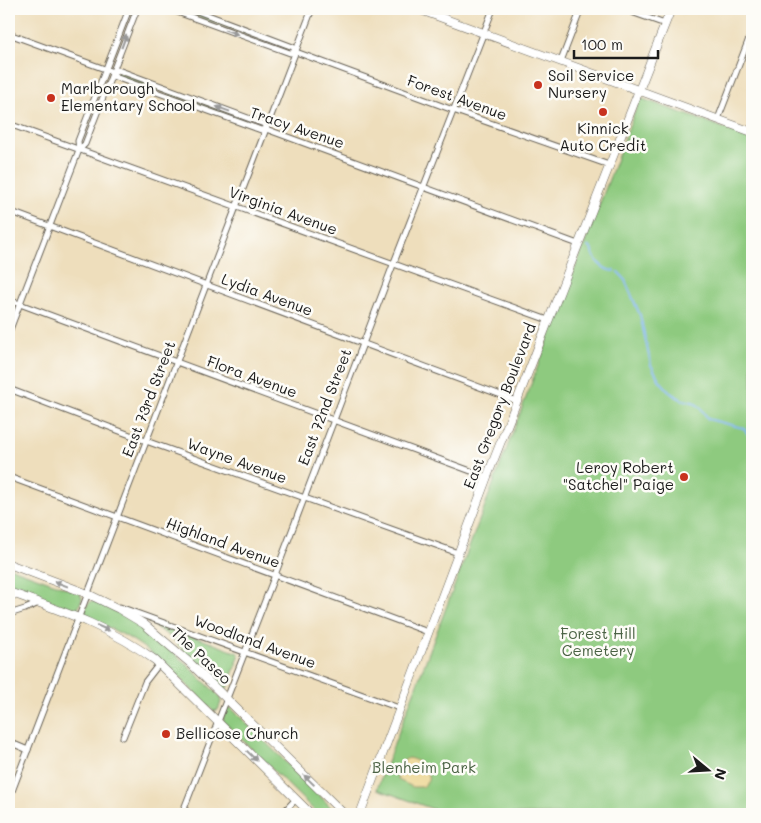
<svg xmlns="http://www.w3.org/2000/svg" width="761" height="823" font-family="Mali,sans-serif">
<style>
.green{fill:#8eca7f;stroke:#55734e}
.sand{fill:#eeda9e;stroke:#857b5d}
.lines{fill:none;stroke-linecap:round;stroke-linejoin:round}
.stream{stroke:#87b9f3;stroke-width:2}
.street-casing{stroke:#666054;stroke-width:7}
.secondary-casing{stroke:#666054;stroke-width:9}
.street{stroke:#fff;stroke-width:5}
.secondary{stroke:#fff;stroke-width:8}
.oneway{fill:#999}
.poi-dot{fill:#c8321e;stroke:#fdfcf7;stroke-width:2}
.labels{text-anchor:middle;stroke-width:5;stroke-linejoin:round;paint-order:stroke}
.poi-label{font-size:15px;fill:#1c1c1c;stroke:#fdfcf7;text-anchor:start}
.street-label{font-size:15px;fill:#1c1c1c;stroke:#fdfcf7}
.park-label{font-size:15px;fill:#4a6244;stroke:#fdfcf7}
</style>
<rect width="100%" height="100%" fill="#fdfcf7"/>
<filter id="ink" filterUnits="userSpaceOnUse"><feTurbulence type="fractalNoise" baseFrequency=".02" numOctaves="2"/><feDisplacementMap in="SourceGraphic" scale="10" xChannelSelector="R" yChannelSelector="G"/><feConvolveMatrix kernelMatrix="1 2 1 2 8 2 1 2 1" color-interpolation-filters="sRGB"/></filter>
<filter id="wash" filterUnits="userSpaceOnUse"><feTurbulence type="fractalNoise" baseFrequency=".0096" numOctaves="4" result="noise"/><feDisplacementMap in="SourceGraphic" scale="20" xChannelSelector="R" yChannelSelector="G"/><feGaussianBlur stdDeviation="1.12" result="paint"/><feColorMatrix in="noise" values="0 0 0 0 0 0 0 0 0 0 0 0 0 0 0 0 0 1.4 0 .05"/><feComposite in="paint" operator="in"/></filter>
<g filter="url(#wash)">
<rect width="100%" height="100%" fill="#eedebc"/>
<g class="green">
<polygon points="177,9 185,9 289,46 290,49 288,50"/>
<polygon points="117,72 259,124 259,126 118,76 115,73"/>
<polygon points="640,98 752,138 752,814 447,814 377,789"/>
<polygon points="9,567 80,593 82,598 78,609 71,612 9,589"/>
<path d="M 93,601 C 141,617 184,662 219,696 L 221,702 L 218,710 L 213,711 C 188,686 164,660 134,641 C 119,631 101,625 85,616 C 83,610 87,602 93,601 Z"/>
<polygon points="156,622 238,653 239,657 227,688 223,689 169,636 154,626"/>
<polygon points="229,707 231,708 338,814 318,814 224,722 223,718 226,708"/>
</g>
<path class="sand" d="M 408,758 C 420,760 430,769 428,781 L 423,787 L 413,787 L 398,780 C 395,771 400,762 408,758 Z"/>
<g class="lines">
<g class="stream">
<path d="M 588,247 L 591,248 C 593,259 602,270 614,271"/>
<polyline points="618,272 624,278 640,315 651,365 660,381 672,394 683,400 693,402 700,407 708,419 743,428 752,439"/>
</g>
</g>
</g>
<g filter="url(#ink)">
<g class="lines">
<g class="street-casing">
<g id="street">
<polyline points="169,9 290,53 296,52 453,110 609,165"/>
<polyline points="192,9 293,47 296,52"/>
<polyline points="623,9 665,24"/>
<polyline points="9,34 113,72 115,77 261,130 266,129 578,244"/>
<polyline points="561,61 581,9"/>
<polyline points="113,72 118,70 264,124 266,129"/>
<polyline points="718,119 752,31"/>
<polyline points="9,124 548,320"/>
<polyline points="79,150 85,144 137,9"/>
<polyline points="9,211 517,401"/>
<polyline points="9,300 487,477"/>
<polyline points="9,332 79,150 78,141 129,9"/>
<polyline points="9,389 146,441 458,553"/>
<polyline points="9,477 428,632"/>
<polyline points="120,607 399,708"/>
<polyline points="9,614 25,609 39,603"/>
<polyline points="123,737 145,682 159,664"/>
<polyline points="9,742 28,750"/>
<polyline points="9,799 312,9"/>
<polyline points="182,814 275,575 393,265 493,9"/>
<polyline points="282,814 296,799"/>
</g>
</g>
<g class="secondary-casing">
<g id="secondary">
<polyline points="418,9 752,132"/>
<polyline points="9,564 88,594 119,609 144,624 189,662 344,814"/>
<path d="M 9,592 C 62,611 110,627 155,660 L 311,814"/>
<polyline points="360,814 487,477 671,9"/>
</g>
</g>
<use href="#street" class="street"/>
<use href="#secondary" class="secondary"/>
</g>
<defs><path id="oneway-solid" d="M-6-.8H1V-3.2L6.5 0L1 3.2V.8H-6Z" transform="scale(1.25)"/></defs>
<g class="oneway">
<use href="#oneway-solid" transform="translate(231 32) rotate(20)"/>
<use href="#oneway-solid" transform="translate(124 41) rotate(-70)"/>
<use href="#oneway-solid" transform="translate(223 109) rotate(-160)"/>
<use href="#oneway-solid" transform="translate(61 584) rotate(-159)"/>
<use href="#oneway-solid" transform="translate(103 628) rotate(24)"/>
<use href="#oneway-solid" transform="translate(252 756) rotate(45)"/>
<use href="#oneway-solid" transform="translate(309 780) rotate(-136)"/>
</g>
</g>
<g class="poi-dot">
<circle cx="538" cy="85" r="5"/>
<circle cx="51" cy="98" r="5"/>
<circle cx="603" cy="112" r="5"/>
<circle cx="684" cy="477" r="5"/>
<circle cx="166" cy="734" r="5"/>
</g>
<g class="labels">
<g class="poi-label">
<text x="548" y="81">Soil Service<tspan x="548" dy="17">Nursery</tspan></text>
<text x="61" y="94">Marlborough<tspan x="61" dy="17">Elementary School</tspan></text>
<text x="603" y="134" text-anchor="middle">Kinnick<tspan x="603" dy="17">Auto Credit</tspan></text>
<text x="674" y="473" text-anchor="end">Leroy Robert<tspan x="674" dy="17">"Satchel" Paige</tspan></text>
<text x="176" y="739">Bellicose Church</text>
</g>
<g class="street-label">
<text transform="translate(457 98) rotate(20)" y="5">Forest Avenue</text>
<text transform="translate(297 128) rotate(19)" y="5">Tracy Avenue</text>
<text transform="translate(283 211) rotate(20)" y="5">Virginia Avenue</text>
<text transform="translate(267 295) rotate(20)" y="5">Lydia Avenue</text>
<text transform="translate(252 377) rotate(20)" y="5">Flora Avenue</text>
<text transform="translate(149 399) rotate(-69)" y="5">East 73rd Street</text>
<text transform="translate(500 406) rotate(-69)" y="5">East Gregory Boulevard</text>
<text transform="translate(325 407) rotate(-69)" y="5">East 72nd Street</text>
<text transform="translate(237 461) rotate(20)" y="5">Wayne Avenue</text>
<text transform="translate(223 543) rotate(20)" y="5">Highland Avenue</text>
<text transform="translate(255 642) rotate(20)" y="5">Woodland Avenue</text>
<text transform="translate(201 656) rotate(43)" y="5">The Paseo</text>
</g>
<g class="park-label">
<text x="598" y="639">Forest Hill<tspan x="598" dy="17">Cemetery</tspan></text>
<text x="424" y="773">Blenheim Park</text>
</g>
</g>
<rect width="761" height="823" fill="none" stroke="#fdfcf7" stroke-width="30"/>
<g transform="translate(708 770) rotate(108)" stroke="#fdfcf7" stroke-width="4" paint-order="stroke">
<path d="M0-4L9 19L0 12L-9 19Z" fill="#1c1c1c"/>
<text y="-8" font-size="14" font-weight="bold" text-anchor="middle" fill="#1c1c1c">N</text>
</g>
<path d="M574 50v8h84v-8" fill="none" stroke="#1c1c1c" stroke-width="2.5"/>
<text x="581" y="50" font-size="15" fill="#1c1c1c" stroke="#fdfcf7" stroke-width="4" paint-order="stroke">100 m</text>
</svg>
